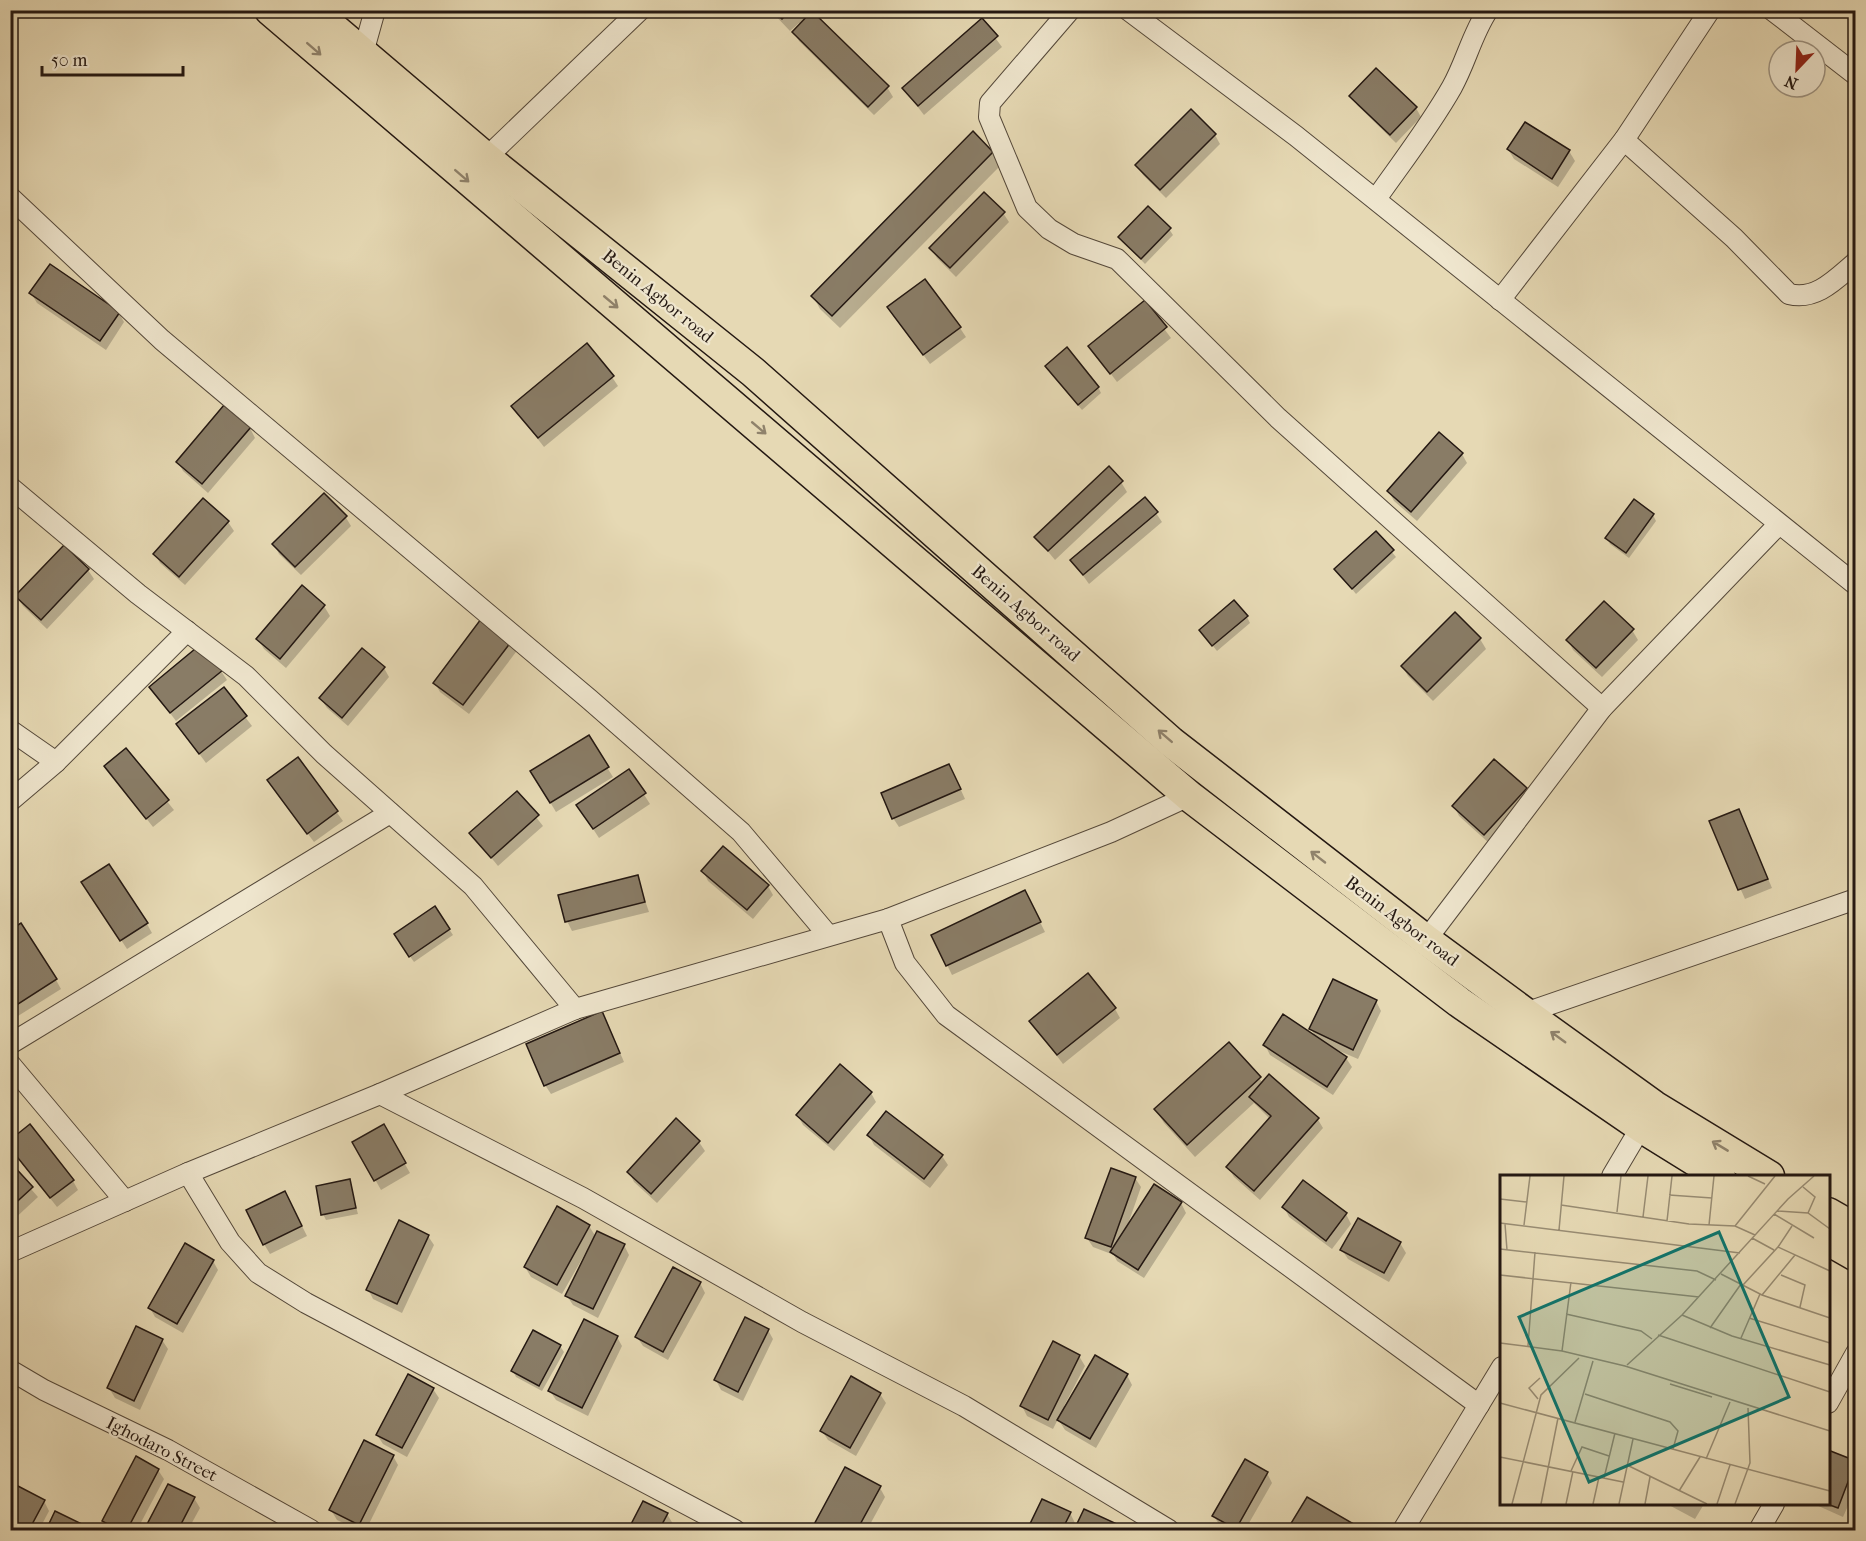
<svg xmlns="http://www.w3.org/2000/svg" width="1866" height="1541" font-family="'IM FELL French Canon',serif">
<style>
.shadow{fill:#0003}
.building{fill:#897c66;stroke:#241812;stroke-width:1.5}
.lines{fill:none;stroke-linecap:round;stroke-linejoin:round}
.minor-casing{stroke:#54483a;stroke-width:22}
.highway-casing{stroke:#241812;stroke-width:33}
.minor{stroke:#efe6ce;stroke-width:20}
.highway{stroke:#e6d9b4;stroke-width:30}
.oneway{stroke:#8f826b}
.labels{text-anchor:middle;stroke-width:4.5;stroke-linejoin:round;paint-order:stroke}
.street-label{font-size:18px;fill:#241812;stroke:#efe6ce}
.inset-road{fill:none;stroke:#988c73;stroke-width:1.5}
.view{fill:#0f766e;fill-opacity:0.15;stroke:#0f766e;stroke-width:3}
.inset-edge{fill:none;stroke:#241812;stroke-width:3}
</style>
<rect width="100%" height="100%" fill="#e6d9b4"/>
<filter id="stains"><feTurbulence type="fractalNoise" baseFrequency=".00333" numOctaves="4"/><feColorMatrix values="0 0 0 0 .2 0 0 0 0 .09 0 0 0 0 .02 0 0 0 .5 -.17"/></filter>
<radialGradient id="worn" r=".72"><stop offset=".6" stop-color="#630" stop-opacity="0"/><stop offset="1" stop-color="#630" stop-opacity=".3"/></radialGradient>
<g class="shadow">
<polygon points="770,10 812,10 887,87 893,97 874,115 799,41 794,32 801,25 799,23 790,31"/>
<polygon points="982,20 1002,47 924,115 904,89"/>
<polygon points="1351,96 1416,108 1421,117 1396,143 1357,105"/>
<polygon points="1525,124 1569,151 1575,161 1558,187 1514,159 1508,149"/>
<polygon points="1215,135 1220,144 1166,198 1143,175 1137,166"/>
<polygon points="992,153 1000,166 840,328 820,309 813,296"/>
<polygon points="1003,213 1009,222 956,277 937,258 931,248"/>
<polygon points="1169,229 1173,235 1145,264 1120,237"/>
<polygon points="31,293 119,313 124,322 106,350 37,303"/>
<polygon points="1144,302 1171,338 1117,382 1090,346"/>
<polygon points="889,308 960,328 966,337 930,364"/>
<polygon points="1050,372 1098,387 1101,393 1082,410"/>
<polygon points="612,377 618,386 544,447 512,406"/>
<polygon points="250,428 255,438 208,493 183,471 178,462"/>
<polygon points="1462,454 1467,463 1417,521 1394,501 1389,492"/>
<polygon points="1121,482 1127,492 1055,560 1036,537"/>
<polygon points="1634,501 1653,515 1656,521 1629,558 1610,544 1607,538"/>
<polygon points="1156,513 1162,522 1089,584 1072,560"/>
<polygon points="345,516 351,526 301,575 279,554 274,544"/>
<polygon points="228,522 234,531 185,585 160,563 155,554"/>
<polygon points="1376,533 1396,557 1356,594 1336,569"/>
<polygon points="88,570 94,579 47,629 23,606 17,597"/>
<polygon points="302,587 324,606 330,616 286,668 264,649 258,639"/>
<polygon points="1455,614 1480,639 1486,649 1433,701 1408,676 1402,666"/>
<polygon points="485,617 519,648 469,714 440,692 435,683"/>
<polygon points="1247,617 1250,623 1217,651 1201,631"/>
<polygon points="1632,630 1638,640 1602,677 1573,650 1568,640"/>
<polygon points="384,668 389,677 348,726 327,708 321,699"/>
<polygon points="221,671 227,680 176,721 151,688"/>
<polygon points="224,689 252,726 206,763 178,725"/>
<polygon points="588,737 613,777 556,812 532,772"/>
<polygon points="126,750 174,810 153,827 106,767"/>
<polygon points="298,759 343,821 314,842 275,790"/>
<polygon points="629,771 650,804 599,838 584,815"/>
<polygon points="954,775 965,799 899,827 893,818"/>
<polygon points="1525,789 1531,799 1490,844 1459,816 1454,806"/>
<polygon points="517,793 543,826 498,866 471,833"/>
<polygon points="1743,820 1772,888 1745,899 1711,822"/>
<polygon points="703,871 768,886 773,895 753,919 708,881"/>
<polygon points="637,877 649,912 572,931 567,921"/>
<polygon points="89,891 147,924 152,933 127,949"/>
<polygon points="1030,902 1045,932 952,975 933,936"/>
<polygon points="449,929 453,935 414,962 399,941"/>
<polygon points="10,932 56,980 61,989 18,1016 10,1004"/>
<polygon points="1376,1001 1381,1011 1358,1059 1330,1047 1346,1058 1352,1067 1333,1095 1270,1055 1265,1045 1316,1038 1311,1029"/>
<polygon points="1115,1009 1120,1018 1063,1064 1031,1022"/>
<polygon points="607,1022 624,1062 551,1094 545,1085"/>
<polygon points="1229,1044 1263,1083 1317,1118 1323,1128 1260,1200 1234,1177 1228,1167 1270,1119 1254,1103 1195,1157 1164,1123 1156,1110"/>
<polygon points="871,1093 876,1102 834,1151 803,1125 798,1116"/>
<polygon points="383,1126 410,1173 381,1190 354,1142"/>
<polygon points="869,1135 942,1156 948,1165 930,1188 874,1145"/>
<polygon points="699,1142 705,1151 657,1203 634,1182 629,1172"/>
<polygon points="14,1152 73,1181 78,1190 57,1207"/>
<polygon points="10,1165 38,1197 11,1222"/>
<polygon points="1135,1178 1141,1187 1127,1227 1181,1203 1186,1213 1144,1278 1117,1261 1114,1255 1093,1247 1087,1238"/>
<polygon points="349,1181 358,1214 326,1220 323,1214"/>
<polygon points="290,1202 307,1236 270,1254 264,1244"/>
<polygon points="1284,1207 1346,1214 1351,1224 1332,1249 1289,1217"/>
<polygon points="589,1226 596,1237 624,1245 629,1255 598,1318 573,1305 567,1296 588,1253 586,1252 562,1294 531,1277 525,1267"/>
<polygon points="428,1236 434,1245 402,1313 373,1299 368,1289"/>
<polygon points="1400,1243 1406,1253 1389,1282 1348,1259 1342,1250"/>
<polygon points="213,1261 218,1270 183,1333 155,1317 150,1308"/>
<polygon points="700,1283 705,1293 668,1360 643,1346 637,1337"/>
<polygon points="768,1330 773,1339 743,1401 721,1390 716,1380"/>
<polygon points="617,1337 622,1346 588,1416 556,1400 550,1391"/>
<polygon points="162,1340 168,1349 140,1410 115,1398 109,1388"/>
<polygon points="560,1346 564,1352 542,1391 516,1377 513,1371"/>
<polygon points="1079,1356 1085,1366 1064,1406 1067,1407 1127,1375 1132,1385 1096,1448 1065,1430 1058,1419 1053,1429 1027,1416 1022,1406"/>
<polygon points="433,1389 439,1398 407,1457 383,1444 377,1435"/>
<polygon points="880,1394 886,1403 856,1456 828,1440 822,1431"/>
<polygon points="1828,1452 1856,1463 1856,1488 1843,1517 1814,1504 1828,1504"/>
<polygon points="393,1456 398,1465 366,1530 358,1530 337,1520 331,1510"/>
<polygon points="846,1469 880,1488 885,1497 867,1530 813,1530"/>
<polygon points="158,1470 164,1479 137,1530 109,1530 103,1521"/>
<polygon points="1267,1473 1272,1483 1245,1530 1228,1530 1220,1526 1214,1516"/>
<polygon points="169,1486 194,1498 200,1508 188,1530 146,1530"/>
<polygon points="10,1498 44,1501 49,1511 39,1530 10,1530"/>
<polygon points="1308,1499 1361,1530 1288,1530"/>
<polygon points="1043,1501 1070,1513 1075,1523 1072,1530 1029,1530"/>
<polygon points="644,1503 667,1514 673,1524 669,1530 629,1530"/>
<polygon points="1667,1504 1704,1504 1695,1519"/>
<polygon points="1085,1511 1116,1525 1119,1530 1076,1530"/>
<polygon points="56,1513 83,1527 85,1530 48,1530"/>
</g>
<g class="building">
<polygon points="773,10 791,10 782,19"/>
<polygon points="812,11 889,86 868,107 792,32"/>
<polygon points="982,18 998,36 918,106 902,88"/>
<polygon points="1376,68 1417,107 1390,135 1349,96"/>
<polygon points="1191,109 1216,134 1160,190 1135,165"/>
<polygon points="1525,122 1570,150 1552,179 1507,149"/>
<polygon points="973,131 993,152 832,316 811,296"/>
<polygon points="984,192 1005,212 950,268 929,248"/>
<polygon points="1148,206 1171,228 1141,259 1118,237"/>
<polygon points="50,264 120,312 100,341 29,293"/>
<polygon points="925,279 961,327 923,355 887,307"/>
<polygon points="1145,300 1167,327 1110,374 1088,346"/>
<polygon points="587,343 614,376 538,438 511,406"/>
<polygon points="1067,347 1099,387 1078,405 1045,366"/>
<polygon points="224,405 251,427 202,484 176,462"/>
<polygon points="1439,432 1463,453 1411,512 1387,491"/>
<polygon points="1109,466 1123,481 1048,551 1034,537"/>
<polygon points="324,493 347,516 295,567 272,544"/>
<polygon points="1145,497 1158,512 1083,575 1070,560"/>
<polygon points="203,498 229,521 179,577 153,554"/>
<polygon points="1634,499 1654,514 1626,553 1605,538"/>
<polygon points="1376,531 1394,550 1352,589 1334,569"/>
<polygon points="64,545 89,569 41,620 15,596"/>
<polygon points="302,585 325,605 280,659 256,639"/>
<polygon points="1234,600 1248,616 1212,646 1199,630"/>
<polygon points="1604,601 1634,629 1596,668 1566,640"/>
<polygon points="1455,612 1481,638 1427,692 1401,666"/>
<polygon points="484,615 514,638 463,705 433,683"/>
<polygon points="201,644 223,670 170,713 149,687"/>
<polygon points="362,648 385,667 342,718 319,698"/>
<polygon points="224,687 247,716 199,754 176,724"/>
<polygon points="589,735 609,767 550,803 530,771"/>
<polygon points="126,748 169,800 146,819 104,766"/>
<polygon points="298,757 338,811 307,834 267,780"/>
<polygon points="1494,759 1527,788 1484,835 1452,806"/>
<polygon points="949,764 961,789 892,819 881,793"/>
<polygon points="629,769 646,793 593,829 576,805"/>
<polygon points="517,791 539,815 491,858 469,833"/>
<polygon points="1739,809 1768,879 1738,890 1709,821"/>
<polygon points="723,846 769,885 747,910 701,871"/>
<polygon points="109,864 148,923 120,941 81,882"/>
<polygon points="638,875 645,902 565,922 558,895"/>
<polygon points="1025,890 1041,922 946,966 931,935"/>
<polygon points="435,906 450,929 409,957 394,934"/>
<polygon points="21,923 57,979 12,1008 10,930"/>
<polygon points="1088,973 1116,1008 1057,1055 1029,1021"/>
<polygon points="1333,979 1377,1000 1353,1050 1309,1029"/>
<polygon points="602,1011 620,1053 544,1086 526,1044"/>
<polygon points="1283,1014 1347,1057 1327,1087 1263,1045"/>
<polygon points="1229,1042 1261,1077 1187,1145 1154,1109"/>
<polygon points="840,1064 872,1092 828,1143 796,1115"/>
<polygon points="1269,1074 1319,1118 1254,1191 1226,1167 1271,1116 1249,1097"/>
<polygon points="886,1111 943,1155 924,1179 867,1135"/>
<polygon points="676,1118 700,1141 651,1194 627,1172"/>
<polygon points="30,1124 74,1180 50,1198 10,1148 10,1140"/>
<polygon points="384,1124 406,1163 374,1181 352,1142"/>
<polygon points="10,1162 33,1187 10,1208"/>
<polygon points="1111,1168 1136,1177 1111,1247 1085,1238"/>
<polygon points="350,1179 356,1208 321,1215 316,1186"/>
<polygon points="1303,1180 1347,1213 1326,1241 1282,1207"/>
<polygon points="1154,1184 1182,1202 1138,1270 1110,1252"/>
<polygon points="285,1191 302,1226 263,1245 246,1210"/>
<polygon points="557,1206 590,1225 557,1285 524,1267"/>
<polygon points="1358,1218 1401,1242 1384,1273 1340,1250"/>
<polygon points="399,1220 429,1235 397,1304 366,1290"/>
<polygon points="597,1231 625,1244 593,1309 565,1296"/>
<polygon points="185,1243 214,1260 177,1324 148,1308"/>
<polygon points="673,1267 701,1282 663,1352 635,1337"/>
<polygon points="745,1317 769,1329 738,1392 714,1380"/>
<polygon points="584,1319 618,1336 582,1408 548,1391"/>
<polygon points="136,1326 163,1339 134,1401 107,1388"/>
<polygon points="533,1330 561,1345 539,1386 511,1371"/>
<polygon points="1053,1341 1080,1355 1048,1420 1020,1406"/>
<polygon points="1095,1355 1128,1374 1090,1439 1057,1420"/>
<polygon points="408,1374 434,1388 402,1448 376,1435"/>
<polygon points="851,1376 881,1393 850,1448 820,1431"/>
<polygon points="364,1440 394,1455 359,1525 329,1510"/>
<polygon points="1828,1450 1856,1461 1838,1508 1827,1504"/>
<polygon points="136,1456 159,1469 127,1530 119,1530 102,1521"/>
<polygon points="1245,1459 1268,1472 1236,1529 1212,1516"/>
<polygon points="845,1467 881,1486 857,1530 811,1530"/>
<polygon points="168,1484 195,1497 178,1530 144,1530"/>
<polygon points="16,1485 45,1500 29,1530 10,1530 10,1495"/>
<polygon points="1307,1497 1364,1530 1287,1530"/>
<polygon points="1042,1499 1071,1512 1062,1530 1027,1530"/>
<polygon points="643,1501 668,1513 659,1530 628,1530"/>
<polygon points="1084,1509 1117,1524 1114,1530 1074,1530"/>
<polygon points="55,1511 84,1525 82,1530 46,1530"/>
</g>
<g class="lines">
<g class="minor-casing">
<g id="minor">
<polyline points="1070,10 990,103 989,117 1027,208 1049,229 1074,244 1117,259 1278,418 1602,708"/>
<polyline points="1128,10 1296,136 1856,585"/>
<polyline points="1772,10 1856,75"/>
<polyline points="363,53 375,10"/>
<path d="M 1624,140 L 1734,238 L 1789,294 C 1816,301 1836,279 1856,262"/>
<polyline points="486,158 640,10"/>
<polyline points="10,197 162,340 589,699 741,832 828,935"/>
<path d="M 1376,199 C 1402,162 1430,126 1452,87 C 1466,62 1472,34 1488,10"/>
<polyline points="1500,300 1624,140 1710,10"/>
<polyline points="10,487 138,594 246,676 324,754 473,886 575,1009"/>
<polyline points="10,730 56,762"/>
<polyline points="10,801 56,762 187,631"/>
<polyline points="888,919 905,963 946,1015 1479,1405"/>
<polyline points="1426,940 1602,708 1778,525"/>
<polyline points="1525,1013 1856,899"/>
<polyline points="10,1044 390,813"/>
<polyline points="10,1064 125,1201"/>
<polyline points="380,1094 583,1198 802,1322 964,1406 1169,1530"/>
<polyline points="188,1173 230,1242 258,1273 306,1303 735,1530"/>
<polyline points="1612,1176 1641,1127"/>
<polyline points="10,1252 188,1173 380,1094 575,1009 888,919 1111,832 1189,796"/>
<polyline points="10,1370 44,1390 168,1450 311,1530"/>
<polyline points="1828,1403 1856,1353"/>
<polyline points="1403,1530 1502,1367"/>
<polyline points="1759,1530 1774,1504"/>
</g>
</g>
<g class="highway-casing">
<g id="highway">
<polyline points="270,10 1189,796 1459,1002 1641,1127 1720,1176"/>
<polyline points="312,10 486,158 753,372 1171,742 1426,940 1525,1013 1654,1106 1769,1176"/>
<polyline points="1828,1213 1856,1229"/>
<polyline points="1828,1240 1856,1256"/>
</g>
</g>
<use href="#minor" class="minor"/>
<use href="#highway" class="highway"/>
</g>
<defs><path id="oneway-shaft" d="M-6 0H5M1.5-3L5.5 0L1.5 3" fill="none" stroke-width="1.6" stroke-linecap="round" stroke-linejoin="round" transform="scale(1.5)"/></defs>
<g class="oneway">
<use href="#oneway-shaft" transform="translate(314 49) rotate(41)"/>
<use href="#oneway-shaft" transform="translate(462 176) rotate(41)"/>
<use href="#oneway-shaft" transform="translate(611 302) rotate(40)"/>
<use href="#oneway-shaft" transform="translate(759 428) rotate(40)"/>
<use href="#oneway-shaft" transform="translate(1165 736) rotate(-139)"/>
<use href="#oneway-shaft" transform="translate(1318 857) rotate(-142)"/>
<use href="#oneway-shaft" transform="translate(1558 1037) rotate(-144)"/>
<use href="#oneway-shaft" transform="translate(1720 1146) rotate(-149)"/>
</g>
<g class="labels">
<g class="street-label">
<text transform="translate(658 296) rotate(39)" y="6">Benin Agbor road</text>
<text transform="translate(1026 613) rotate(41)" y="6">Benin Agbor road</text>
<text transform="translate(1402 921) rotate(37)" y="6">Benin Agbor road</text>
<text transform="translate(162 1449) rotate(27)" y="6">Ighodaro Street</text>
</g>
</g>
<g transform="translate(1500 1175)">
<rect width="330" height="330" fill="#e6d9b4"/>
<path class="inset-road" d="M 248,1 L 265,9M 303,12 L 315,22 L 308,38M 169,20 L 212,23M 0,24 L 27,27M 61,30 L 189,49 L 235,51 L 255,60M 277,36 L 308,38 L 330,54M 117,37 L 121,1M 274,39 L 314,63M 143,42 L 148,1M 167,46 L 172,1M 0,48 L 240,78M 5,49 L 7,75M 24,50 L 30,1M 209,50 L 214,1M 235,51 L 275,1M 59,55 L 64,1M 252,63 L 274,75M 278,72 L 292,51M 0,74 L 197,96 L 216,105M 221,99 L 262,120 L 330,143M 0,100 L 199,122M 281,100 L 305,110 L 300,132M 243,110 L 278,72 L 330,96M 262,120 L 295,80M 66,139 L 141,156 L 152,164M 182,140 L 232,161 L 330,190M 249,143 L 330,168M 210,153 L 241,109M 158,160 L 330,217M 241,163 L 260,119M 0,168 L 62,176 L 125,191 L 330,256M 28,171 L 35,77M 62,176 L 71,107M 127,190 L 182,140 L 288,24 L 314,1M 170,209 L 212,222M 85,219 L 170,247 L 178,256 L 173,274M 38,224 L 29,213 L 40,203M 0,228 L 330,316M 75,247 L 93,186M 0,282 L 123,307M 206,284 L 230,227M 129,291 L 207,329M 71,296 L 82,272 L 109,281M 104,303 L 115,258M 179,316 L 200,282M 12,329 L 41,220 L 79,183M 41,329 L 58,243M 66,329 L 73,296M 93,329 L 99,302M 119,329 L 133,264M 145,329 L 150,302M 217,329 L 230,290M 235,329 L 250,288 L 248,233"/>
<path class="view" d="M 219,57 L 289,222 L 89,307 L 19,142 Z"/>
<rect width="330" height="330" class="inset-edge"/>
</g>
<rect width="1866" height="1541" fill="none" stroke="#e6d9b4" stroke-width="36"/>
<rect x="12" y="12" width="1842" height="1517" fill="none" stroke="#241812" stroke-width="3"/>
<rect x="18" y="18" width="1830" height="1505" fill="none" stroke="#241812" stroke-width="1.5"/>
<g transform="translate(1797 69) rotate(203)"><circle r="28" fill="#efe6ce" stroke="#9e9483" stroke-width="1.5"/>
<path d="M0-4.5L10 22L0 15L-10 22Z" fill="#8f2418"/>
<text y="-9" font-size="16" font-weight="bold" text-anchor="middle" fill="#241812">N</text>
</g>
<path d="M42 66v9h141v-9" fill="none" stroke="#241812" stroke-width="3"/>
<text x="51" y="66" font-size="18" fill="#241812" stroke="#efe6ce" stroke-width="4.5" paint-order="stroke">50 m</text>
<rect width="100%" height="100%" filter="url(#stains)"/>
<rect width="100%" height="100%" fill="url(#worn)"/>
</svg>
